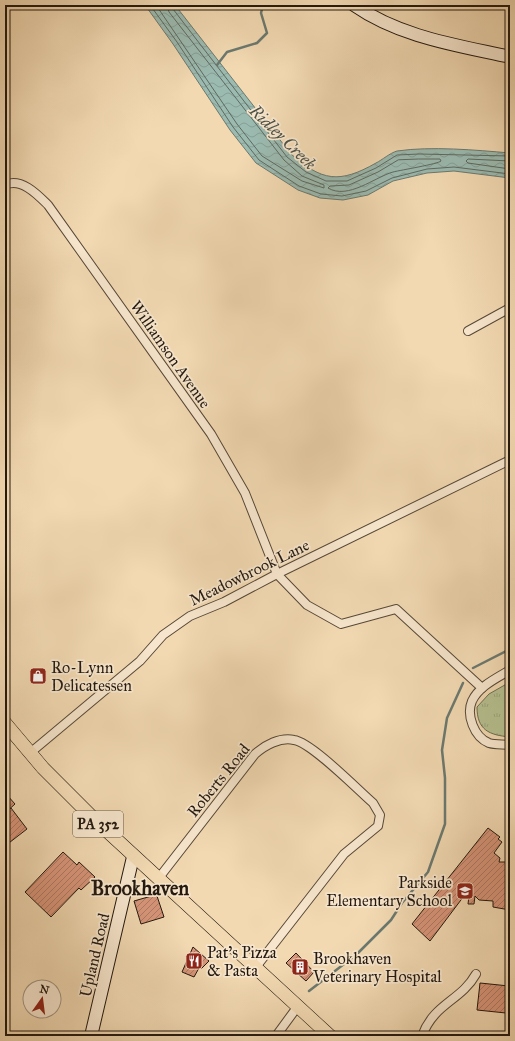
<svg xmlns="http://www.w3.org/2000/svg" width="515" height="1041" font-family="'IM FELL Great Primer',serif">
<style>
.grass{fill:url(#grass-tufts);stroke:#6c6c50}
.water{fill:url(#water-waves);stroke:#6b7970}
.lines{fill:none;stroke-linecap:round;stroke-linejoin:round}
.shore{stroke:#5e6960;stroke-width:1}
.stream{stroke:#6b7970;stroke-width:2.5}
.building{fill:url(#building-hatch);stroke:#22180f}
.street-casing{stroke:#564838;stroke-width:10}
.secondary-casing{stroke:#22180f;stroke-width:14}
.primary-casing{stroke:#22180f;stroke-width:14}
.street{stroke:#f7e6cd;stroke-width:8}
.secondary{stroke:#f7e6cd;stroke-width:12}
.primary{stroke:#f2d9b2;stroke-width:13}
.labels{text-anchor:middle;stroke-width:3.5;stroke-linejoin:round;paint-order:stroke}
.shield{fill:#f7e6cd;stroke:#625648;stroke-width:1}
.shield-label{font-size:15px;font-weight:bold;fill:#22180f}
.street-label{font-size:16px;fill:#22180f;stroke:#f7e6cd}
.poi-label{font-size:16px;fill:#22180f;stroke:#f7e6cd;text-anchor:start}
.water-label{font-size:17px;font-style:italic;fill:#4c5147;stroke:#f7e6cd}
.district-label{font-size:20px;font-weight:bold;fill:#22180f;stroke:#f7e6cd}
</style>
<defs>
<pattern id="grass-tufts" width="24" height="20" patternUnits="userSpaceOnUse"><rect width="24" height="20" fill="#b6c090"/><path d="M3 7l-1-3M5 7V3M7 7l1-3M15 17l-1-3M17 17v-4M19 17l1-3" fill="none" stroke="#9ca47b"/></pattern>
<pattern id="water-waves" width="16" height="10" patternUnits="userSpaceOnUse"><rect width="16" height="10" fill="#9bbab0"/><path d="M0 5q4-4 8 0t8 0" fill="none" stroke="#859f96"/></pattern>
<pattern id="building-hatch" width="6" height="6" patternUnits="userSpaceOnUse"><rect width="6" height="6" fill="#d79579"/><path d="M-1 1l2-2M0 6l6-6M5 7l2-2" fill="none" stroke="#ae7962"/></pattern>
</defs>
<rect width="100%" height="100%" fill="#f2d9b2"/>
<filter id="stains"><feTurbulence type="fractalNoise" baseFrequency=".005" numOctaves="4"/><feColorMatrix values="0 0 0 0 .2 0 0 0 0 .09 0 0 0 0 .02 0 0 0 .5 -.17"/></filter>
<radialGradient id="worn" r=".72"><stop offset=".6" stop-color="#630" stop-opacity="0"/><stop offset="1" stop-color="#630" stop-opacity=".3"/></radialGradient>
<path class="grass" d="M 510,682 L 510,737 C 489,735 477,730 477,707 L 489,694 Z"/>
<path class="water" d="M 145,5 L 175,5 L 291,154 C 322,181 339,184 376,163 C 382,160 390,153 397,151 C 431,146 476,150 510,153 L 510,178 L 454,171 L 427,173 L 393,181 L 368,195 L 343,200 L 320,198 L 298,190 L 256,163 L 230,130 L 173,44 Z"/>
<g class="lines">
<g class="shore">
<polyline points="150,5 177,42 233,127 259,160 299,186 321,194 342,196 366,191 392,178 427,169 454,167 510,174"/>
<polyline points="156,5 237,124 262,156 302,181 324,188 324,185 302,176 284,160 169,12 167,5"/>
<polyline points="172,5 173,9 287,157 306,172 326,181 347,181 376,168 397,155 419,154 510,156"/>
<path d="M 419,159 L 440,159 L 441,161 C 438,164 401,170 393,172 C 375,177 348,200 328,188 L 330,186 L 349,185 L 378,172 L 398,160 Z"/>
<polyline points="510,161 468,159 466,161 468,163 510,169"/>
</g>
<g class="stream">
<polyline points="217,65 227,52 257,43 267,33 261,13 263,5"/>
<polyline points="473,668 510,649"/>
<polyline points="309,991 357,954 391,920 402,903 428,872 445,824 445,778 442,750 447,718 463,683"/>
</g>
</g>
<g class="building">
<polygon points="7,795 15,804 5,813 5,796"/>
<polygon points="11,808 27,829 5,846 5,813"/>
<polygon points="488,828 500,837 498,839 502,842 494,853 500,858 499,862 510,862 510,910 493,907 493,901 479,900 475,896 474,904 468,904 470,888 430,941 412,924"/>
<polygon points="63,852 77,865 79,862 95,877 81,890 79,888 51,917 25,892"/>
<polygon points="155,895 157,896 164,917 141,924 134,901"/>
<polygon points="193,947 209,961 202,968 199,968 194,977 182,972"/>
<polygon points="296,953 314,972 306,981 286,963"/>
<polygon points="480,983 509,986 506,1013 477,1010"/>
</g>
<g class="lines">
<g class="street-casing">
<g id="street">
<path d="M 5,185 C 21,177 38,195 48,205 L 211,434 L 245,493 L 277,574 L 307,605 L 341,624 L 396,609 L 482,688"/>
<polyline points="468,331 510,308"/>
<path d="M 510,670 C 497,678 479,686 472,701 C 466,715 474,737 489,743 C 495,745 504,744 510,745"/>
<polyline points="30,753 140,661 163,635 190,616 224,602 277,574 510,460"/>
<path d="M 158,879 L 255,754 C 265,745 280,737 294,740 C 311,742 358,790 373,803 L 380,815 L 378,826 L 344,854 L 256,967"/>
<polyline points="276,1036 298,1006"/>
<path d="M 422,1036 C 434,1003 461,1001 476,974"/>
</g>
</g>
<g class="secondary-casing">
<g id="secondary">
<path d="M 354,5 C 400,37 456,45 510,57"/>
<polyline points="91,1036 133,857"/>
</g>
</g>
<g class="primary-casing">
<polyline id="primary" points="5,723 43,768 94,819 330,1036"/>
</g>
<use href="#street" class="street"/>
<use href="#secondary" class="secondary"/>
<use href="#primary" class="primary"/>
</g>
<defs>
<g id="shop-square" transform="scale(0.9)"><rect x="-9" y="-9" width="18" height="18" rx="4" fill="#8f2418" stroke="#f7e6cd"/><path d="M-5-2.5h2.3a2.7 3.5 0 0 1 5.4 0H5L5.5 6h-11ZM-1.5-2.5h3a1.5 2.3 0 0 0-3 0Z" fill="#fff"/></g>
<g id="school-square" transform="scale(0.9)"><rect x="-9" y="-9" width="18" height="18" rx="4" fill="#8f2418" stroke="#f7e6cd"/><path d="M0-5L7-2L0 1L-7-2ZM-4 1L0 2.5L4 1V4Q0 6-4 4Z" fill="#fff"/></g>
<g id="restaurant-square" transform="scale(0.9)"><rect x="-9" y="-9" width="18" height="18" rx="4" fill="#8f2418" stroke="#f7e6cd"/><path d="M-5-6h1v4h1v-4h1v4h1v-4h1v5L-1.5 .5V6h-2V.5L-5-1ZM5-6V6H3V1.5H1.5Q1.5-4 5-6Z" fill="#fff"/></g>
<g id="building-square" transform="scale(0.9)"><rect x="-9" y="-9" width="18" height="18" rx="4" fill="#8f2418" stroke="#f7e6cd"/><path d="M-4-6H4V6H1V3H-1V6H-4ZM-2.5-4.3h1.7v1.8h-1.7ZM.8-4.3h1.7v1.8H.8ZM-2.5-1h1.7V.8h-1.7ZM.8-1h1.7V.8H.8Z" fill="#fff"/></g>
</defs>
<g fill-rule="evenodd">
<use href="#shop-square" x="38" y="676"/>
<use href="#school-square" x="465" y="891"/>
<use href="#restaurant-square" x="194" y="961"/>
<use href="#building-square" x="300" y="967"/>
</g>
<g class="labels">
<rect class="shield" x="73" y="811" width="50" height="26" rx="3"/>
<g class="shield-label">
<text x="98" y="829">PA 352</text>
</g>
<g class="street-label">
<text transform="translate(171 354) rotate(55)" y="6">Williamson Avenue</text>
<text transform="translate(249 572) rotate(-26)" y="6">Meadowbrook Lane</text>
<text transform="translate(218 780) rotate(-51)" y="6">Roberts Road</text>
<text transform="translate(94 955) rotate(-77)" y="6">Upland Road</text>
</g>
<g class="poi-label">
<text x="51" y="673">Ro-Lynn<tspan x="51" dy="18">Delicatessen</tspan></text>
<text x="452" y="888" text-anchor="end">Parkside<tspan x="452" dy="18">Elementary School</tspan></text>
<text x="207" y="958">Pat's Pizza<tspan x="207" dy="18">&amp; Pasta</tspan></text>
<text x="313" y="964">Brookhaven<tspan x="313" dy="18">Veterinary Hospital</tspan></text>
</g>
<g class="water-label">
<text transform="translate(283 137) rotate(44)" y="6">Ridley Creek</text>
</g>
<g class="district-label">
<text x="140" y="895">Brookhaven</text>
</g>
</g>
<rect width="515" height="1041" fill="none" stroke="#f2d9b2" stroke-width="20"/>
<rect x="6" y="6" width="503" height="1029" fill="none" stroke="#22180f" stroke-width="2"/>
<rect x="10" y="10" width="495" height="1021" fill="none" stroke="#22180f"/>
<g transform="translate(42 999) rotate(14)"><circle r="19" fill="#f7e6cd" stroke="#a29481"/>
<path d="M0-3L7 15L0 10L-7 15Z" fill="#8f2418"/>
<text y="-6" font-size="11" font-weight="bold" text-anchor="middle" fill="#22180f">N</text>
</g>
<rect width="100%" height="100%" filter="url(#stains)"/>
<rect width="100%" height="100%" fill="url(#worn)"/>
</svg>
